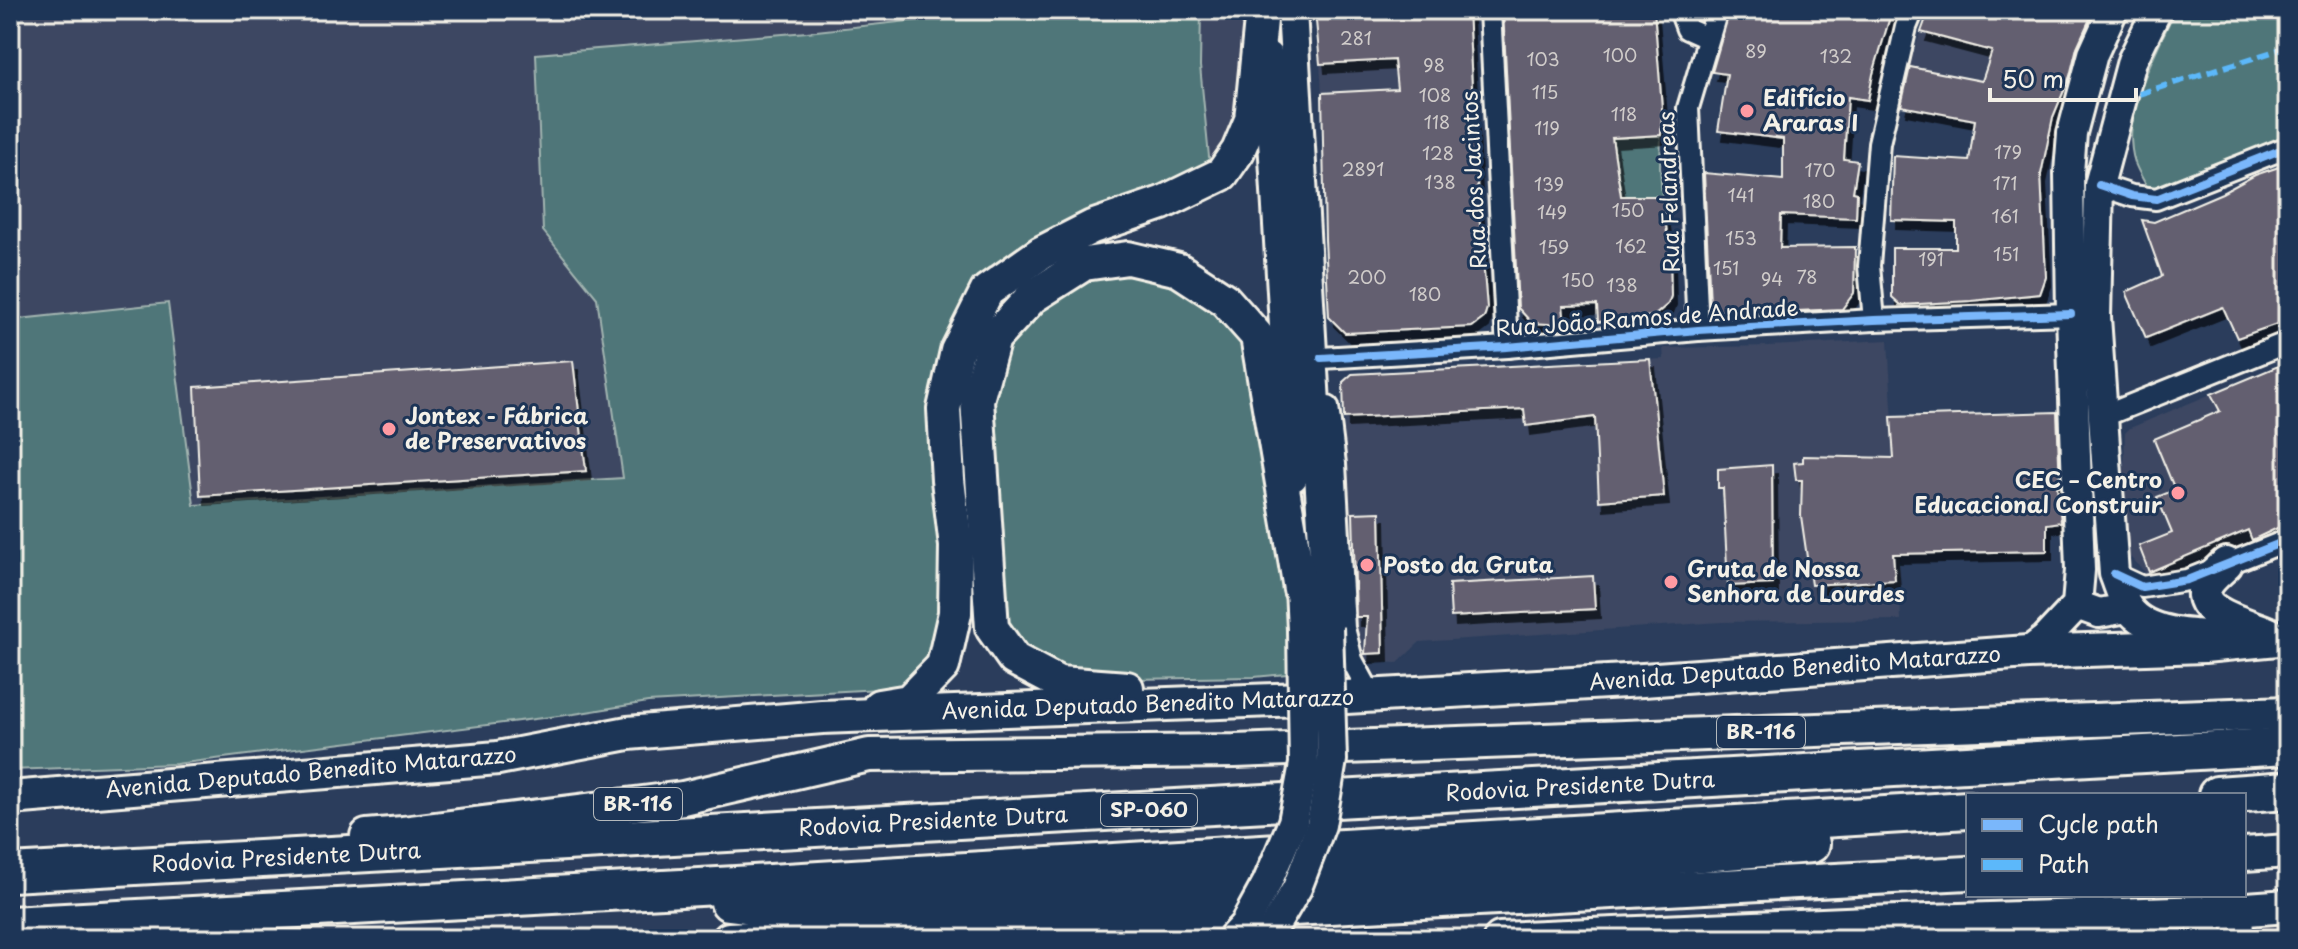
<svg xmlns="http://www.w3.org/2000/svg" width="2298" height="949" font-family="'Playpen Sans',sans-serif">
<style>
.built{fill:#3c4762}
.green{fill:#4f7679;stroke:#a2b4b0;stroke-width:2}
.building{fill:#635f70;stroke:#f4f1e8;stroke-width:2;filter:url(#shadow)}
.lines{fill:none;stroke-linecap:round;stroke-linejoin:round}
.street-casing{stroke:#f4f1e8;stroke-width:26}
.secondary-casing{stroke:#f4f1e8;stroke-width:34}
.primary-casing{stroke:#f4f1e8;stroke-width:38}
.highway-casing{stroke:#f4f1e8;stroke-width:42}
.street{stroke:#1d3557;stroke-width:20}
.secondary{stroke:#1d3557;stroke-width:28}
.primary{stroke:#1d3557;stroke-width:32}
.highway{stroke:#1d3557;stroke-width:36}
.secondary-bridge-casing{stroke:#f4f1e8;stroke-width:34;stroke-linecap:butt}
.secondary-bridge{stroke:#1d3557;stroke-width:28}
.quiet{stroke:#5cb8fa;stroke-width:6;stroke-dasharray:12 6;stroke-linecap:butt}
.cycleway-casing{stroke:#1d3557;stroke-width:13}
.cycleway{stroke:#7ab7fb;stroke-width:8}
.poi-dot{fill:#ff9aa2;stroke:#1d3557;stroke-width:3}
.labels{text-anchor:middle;stroke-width:6;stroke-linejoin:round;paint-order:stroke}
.number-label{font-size:18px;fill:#d0ccca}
.shield{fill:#1d3557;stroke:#b4b9bc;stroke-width:2}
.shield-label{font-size:20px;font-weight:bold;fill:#f4f1e8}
.poi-label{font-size:22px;font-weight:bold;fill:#f4f1e8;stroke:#1d3557;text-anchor:start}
.street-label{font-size:22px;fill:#f4f1e8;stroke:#1d3557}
</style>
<defs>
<filter id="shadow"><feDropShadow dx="5" dy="9" stdDeviation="0" flood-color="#0009"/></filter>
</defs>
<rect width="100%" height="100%" fill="#2b3d5c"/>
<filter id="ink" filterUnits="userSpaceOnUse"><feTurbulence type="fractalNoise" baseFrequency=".0125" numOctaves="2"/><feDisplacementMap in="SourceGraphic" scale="16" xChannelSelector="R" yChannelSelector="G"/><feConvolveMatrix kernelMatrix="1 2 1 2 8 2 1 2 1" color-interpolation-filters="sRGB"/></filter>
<g filter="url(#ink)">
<g class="built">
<polygon points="10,10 1245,10 1249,64 1226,149 1210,167 1040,240 736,698 648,702 574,714 176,764 10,770"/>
<polygon points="1921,32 1992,51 1982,81 1908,67"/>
<polygon points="1396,60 1397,89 1322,93 1320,64"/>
<polygon points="1888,340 1897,489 1901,620 1722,622 1420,642 1398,663 1366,662 1350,619 1343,382 1352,374 1664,359 1663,348 1768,346"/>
<polygon points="2211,394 2245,460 2228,482 2252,540 2179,567 2147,574 2125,552 2123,504 2125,433 2130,428"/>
<polygon points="2288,920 2288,939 2262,939 2261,921"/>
</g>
<g class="green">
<polygon points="982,10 1201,10 1200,66 1210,167 1040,240 945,341 941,548 943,611 927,662 898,688 648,702 574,714 176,764 10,770 10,320 168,303 194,505 623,478 597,298 543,231 536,54 807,32 983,13"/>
<path d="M 2175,10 L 2288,10 L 2288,136 L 2149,191 C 2145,182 2138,172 2135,163 C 2119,114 2156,54 2175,10 Z"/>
<polygon points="1661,135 1660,166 1662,196 1621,196 1612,138"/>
<polygon points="1128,268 1175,280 1219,308 1248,341 1289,594 1287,674 1254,677 1132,679 1062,673 1021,652 1002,625 987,401 1003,343 1039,305 1088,273"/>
<polygon points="2193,923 2193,939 1895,939 1894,932"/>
</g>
<g class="building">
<polygon points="1315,10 1468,10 1478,201 1487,308 1484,318 1472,327 1345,333 1329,317 1325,240 1322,93 1397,89 1394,60 1320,64"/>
<polygon points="1503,10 1654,10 1662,108 1661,135 1612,138 1621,196 1662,196 1670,255 1671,296 1668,304 1654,316 1598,322 1597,305 1563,306 1565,325 1532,323 1518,308"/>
<polygon points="1730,10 1892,10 1873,74 1868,100 1848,97 1844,159 1858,161 1853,192 1857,193 1856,218 1781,215 1780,248 1855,247 1854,293 1842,309 1727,314 1710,305 1704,173 1783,180 1783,139 1718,131 1727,74 1712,72"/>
<polygon points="1929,10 2094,10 2077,47 2070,76 2053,117 2041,174 2046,277 2040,294 1971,301 1901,305 1892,297 1892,248 1956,248 1956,222 1891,220 1893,156 1969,161 1975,120 1901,106 1910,67 1982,81 1992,51 1921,32"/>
<polygon points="2288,164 2288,320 2237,338 2223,307 2146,338 2126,292 2162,276 2142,220 2154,222 2222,193 2255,175"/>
<polygon points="1650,359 1664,496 1599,501 1595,417 1526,426 1524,409 1344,418 1343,382 1352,374"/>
<polygon points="573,361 586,471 200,496 195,387"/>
<polygon points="2288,362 2288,523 2252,540 2248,530 2149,572 2139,546 2172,533 2157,497 2175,490 2154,439 2220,411 2211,394"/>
<polygon points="2057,412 2060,486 2057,486 2061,522 2047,524 2047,551 1893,554 1895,580 1811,585 1801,516 1802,480 1796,480 1794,463 1803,462 1803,456 1894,458 1891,417"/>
<polygon points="1772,465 1773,584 1728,586 1723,488 1718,488 1718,469"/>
<polygon points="1380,512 1383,653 1365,654 1367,617 1356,617 1353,513"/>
<polygon points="1593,576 1595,609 1451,617 1449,584"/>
</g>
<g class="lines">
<g class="street-casing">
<g id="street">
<polyline points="1490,10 1507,347"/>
<polyline points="1680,10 1687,29 1707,38"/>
<polyline points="2099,185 2132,196 2156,199 2288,147"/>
<polyline points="1874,320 1869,266 1879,143 1906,27 1913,10"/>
<polyline points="1698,330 1688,108 1717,10"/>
<polyline points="1321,358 1507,347 1698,330 1874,320 2071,314"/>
<polyline points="1328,407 1335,464 1344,628 1352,660 1365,684 1373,695"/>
<polyline points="2104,416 2288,342"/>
<polyline points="2114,574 2142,587 2187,580 2288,540"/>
</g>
</g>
<g class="secondary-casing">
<g id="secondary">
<polyline points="1292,10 1328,627"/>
<path d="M 2157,10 L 2132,61 L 2099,185 L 2096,317 L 2114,574 C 2118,584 2121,595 2126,604 C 2140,631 2182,634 2209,635"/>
<polyline points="1268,56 1293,477"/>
<polyline points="1299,567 1302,630"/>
<polyline points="2077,605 2099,613 2127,608"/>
<polyline points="2028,652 2045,639 2077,605 2080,570 2071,314 2069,173 2072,133 2093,54 2113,10"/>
<polyline points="2238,909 2239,939"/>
<polyline points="2206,912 2208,939"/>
</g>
</g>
<g class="primary-casing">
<g id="primary">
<path d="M 2226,564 C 2219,571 2208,579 2205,588 C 2195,616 2257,626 2273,636"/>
<polyline points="1127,688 1059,683 1014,659 992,628 977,400 994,338 1032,297 1084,264 1128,258 1179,270 1225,300 1257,336 1300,589"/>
<polyline points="879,706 909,701 943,666 955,613 956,546 948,480 944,409 957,351 987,291 1041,253 1092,227 1162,203 1222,174 1238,151 1251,120 1262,10"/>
<polyline points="10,798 498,758 628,733 822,717 1329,698 1643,680 2028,652 2204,646 2288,638"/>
<polyline points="367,836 403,833 683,798 869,755 1235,751 2288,713"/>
<polyline points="2244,854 2288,851"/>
<polyline points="729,939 1968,873"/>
<polyline points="1500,939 1869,923 2206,912 2288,906"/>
</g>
</g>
<g class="highway-casing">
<g id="highway">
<polyline points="2217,795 2288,790"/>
<polyline points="10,873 2288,746"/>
<polyline points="729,902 784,909 1593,862 1811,844"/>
<polyline points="10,925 736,885 1968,810"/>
</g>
</g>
<use href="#street" class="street"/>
<use href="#secondary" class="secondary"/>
<use href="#primary" class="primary"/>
<use href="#highway" class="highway"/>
<g class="secondary-bridge-casing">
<g id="secondary-bridge">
<polyline points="1231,939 1244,925 1267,883 1293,822 1304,764 1302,630"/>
<polyline points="1267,939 1297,888 1321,825 1332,760 1328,627"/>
</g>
</g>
<use href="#secondary-bridge" class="secondary-bridge"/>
<polyline class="quiet" points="2139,94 2288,47"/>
<g class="cycleway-casing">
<g id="cycleway">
<polyline points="2099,185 2132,196 2156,199 2288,147"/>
<polyline points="1321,358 1507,347 1698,330 1874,320 2071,314"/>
<polyline points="2114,574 2142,587 2187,580 2288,540"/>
</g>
</g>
<use href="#cycleway" class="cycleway"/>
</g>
</g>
<g class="poi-dot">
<circle cx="1747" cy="111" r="8"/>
<circle cx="389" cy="429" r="8"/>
<circle cx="2178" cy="493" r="8"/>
<circle cx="1367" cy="565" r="8"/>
<circle cx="1671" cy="582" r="8"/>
</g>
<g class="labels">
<g class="number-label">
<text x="1356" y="45">281</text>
<text x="1756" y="58">89</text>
<text x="1620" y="62">100</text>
<text x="1836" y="63">132</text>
<text x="1543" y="66">103</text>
<text x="1434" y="72">98</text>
<text x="1545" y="99">115</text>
<text x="1435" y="102">108</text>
<text x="1624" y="121">118</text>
<text x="1437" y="129">118</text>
<text x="1547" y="135">119</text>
<text x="2008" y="159">179</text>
<text x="1438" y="160">128</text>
<text x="1363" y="176">2891</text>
<text x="1820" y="177">170</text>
<text x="1440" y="189">138</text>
<text x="2005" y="190">171</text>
<text x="1549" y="191">139</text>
<text x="1741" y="202">141</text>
<text x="1819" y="208">180</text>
<text x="1628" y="217">150</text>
<text x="1552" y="219">149</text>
<text x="2005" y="223">161</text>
<text x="1741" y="245">153</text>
<text x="1631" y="253">162</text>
<text x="1554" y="254">159</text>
<text x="2006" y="261">151</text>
<text x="1931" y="266">191</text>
<text x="1726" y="275">151</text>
<text x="1367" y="284">200</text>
<text x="1807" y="284">78</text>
<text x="1772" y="286">94</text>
<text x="1578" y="287">150</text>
<text x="1622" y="292">138</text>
<text x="1425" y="301">180</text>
</g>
<g class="shield">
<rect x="1717" y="716" width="88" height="32" rx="6"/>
<rect x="594" y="788" width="88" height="32" rx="6"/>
<rect x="1101" y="794" width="96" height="32" rx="6"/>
</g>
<g class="shield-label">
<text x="1761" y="739">BR-116</text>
<text x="638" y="811">BR-116</text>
<text x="1149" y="817">SP-060</text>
</g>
<g class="poi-label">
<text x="1763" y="106">Edifício<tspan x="1763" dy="25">Araras I</tspan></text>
<text x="405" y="424">Jontex - Fábrica<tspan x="405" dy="25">de Preservativos</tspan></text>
<text x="2162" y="488" text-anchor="end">CEC – Centro<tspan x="2162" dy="25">Educacional Construir</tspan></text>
<text x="1383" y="573">Posto da Gruta</text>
<text x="1687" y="577">Gruta de Nossa<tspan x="1687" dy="25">Senhora de Lourdes</tspan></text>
</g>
<g class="street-label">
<text transform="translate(1474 180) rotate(-93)" y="8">Rua dos Jacintos</text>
<text transform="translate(1669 192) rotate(-92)" y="8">Rua Felandreas</text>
<text transform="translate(1647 318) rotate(-4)" y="8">Rua João Ramos de Andrade</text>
<text transform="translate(1795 668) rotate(-4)" y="8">Avenida Deputado Benedito Matarazzo</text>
<text transform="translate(1148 704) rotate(-2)" y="8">Avenida Deputado Benedito Matarazzo</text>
<text transform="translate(311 772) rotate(-5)" y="8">Avenida Deputado Benedito Matarazzo</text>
<text transform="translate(1580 786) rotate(-3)" y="8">Rodovia Presidente Dutra</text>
<text transform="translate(933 821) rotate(-3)" y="8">Rodovia Presidente Dutra</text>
<text transform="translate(286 857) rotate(-3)" y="8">Rodovia Presidente Dutra</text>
</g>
</g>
<rect width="2298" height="949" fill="none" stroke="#1d3557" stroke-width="40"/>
<rect x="20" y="20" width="2258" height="909" fill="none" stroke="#f4f1e8" stroke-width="3" filter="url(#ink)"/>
<rect x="1966" y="793" width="280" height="104" fill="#1d3557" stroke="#738091" stroke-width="2"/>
<rect x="1982" y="819" width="40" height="12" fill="#7ab7fb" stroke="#738091" stroke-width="2"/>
<text x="2038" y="833" font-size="24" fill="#f4f1e8">Cycle path</text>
<rect x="1982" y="859" width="40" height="12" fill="#5cb8fa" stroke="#738091" stroke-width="2"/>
<text x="2038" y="873" font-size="24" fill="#f4f1e8">Path</text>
<path d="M1990 88v12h146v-12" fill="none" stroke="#f4f1e8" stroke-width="4"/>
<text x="2002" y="88" font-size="24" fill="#f4f1e8" stroke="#1d3557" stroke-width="6" paint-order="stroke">50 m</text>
</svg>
